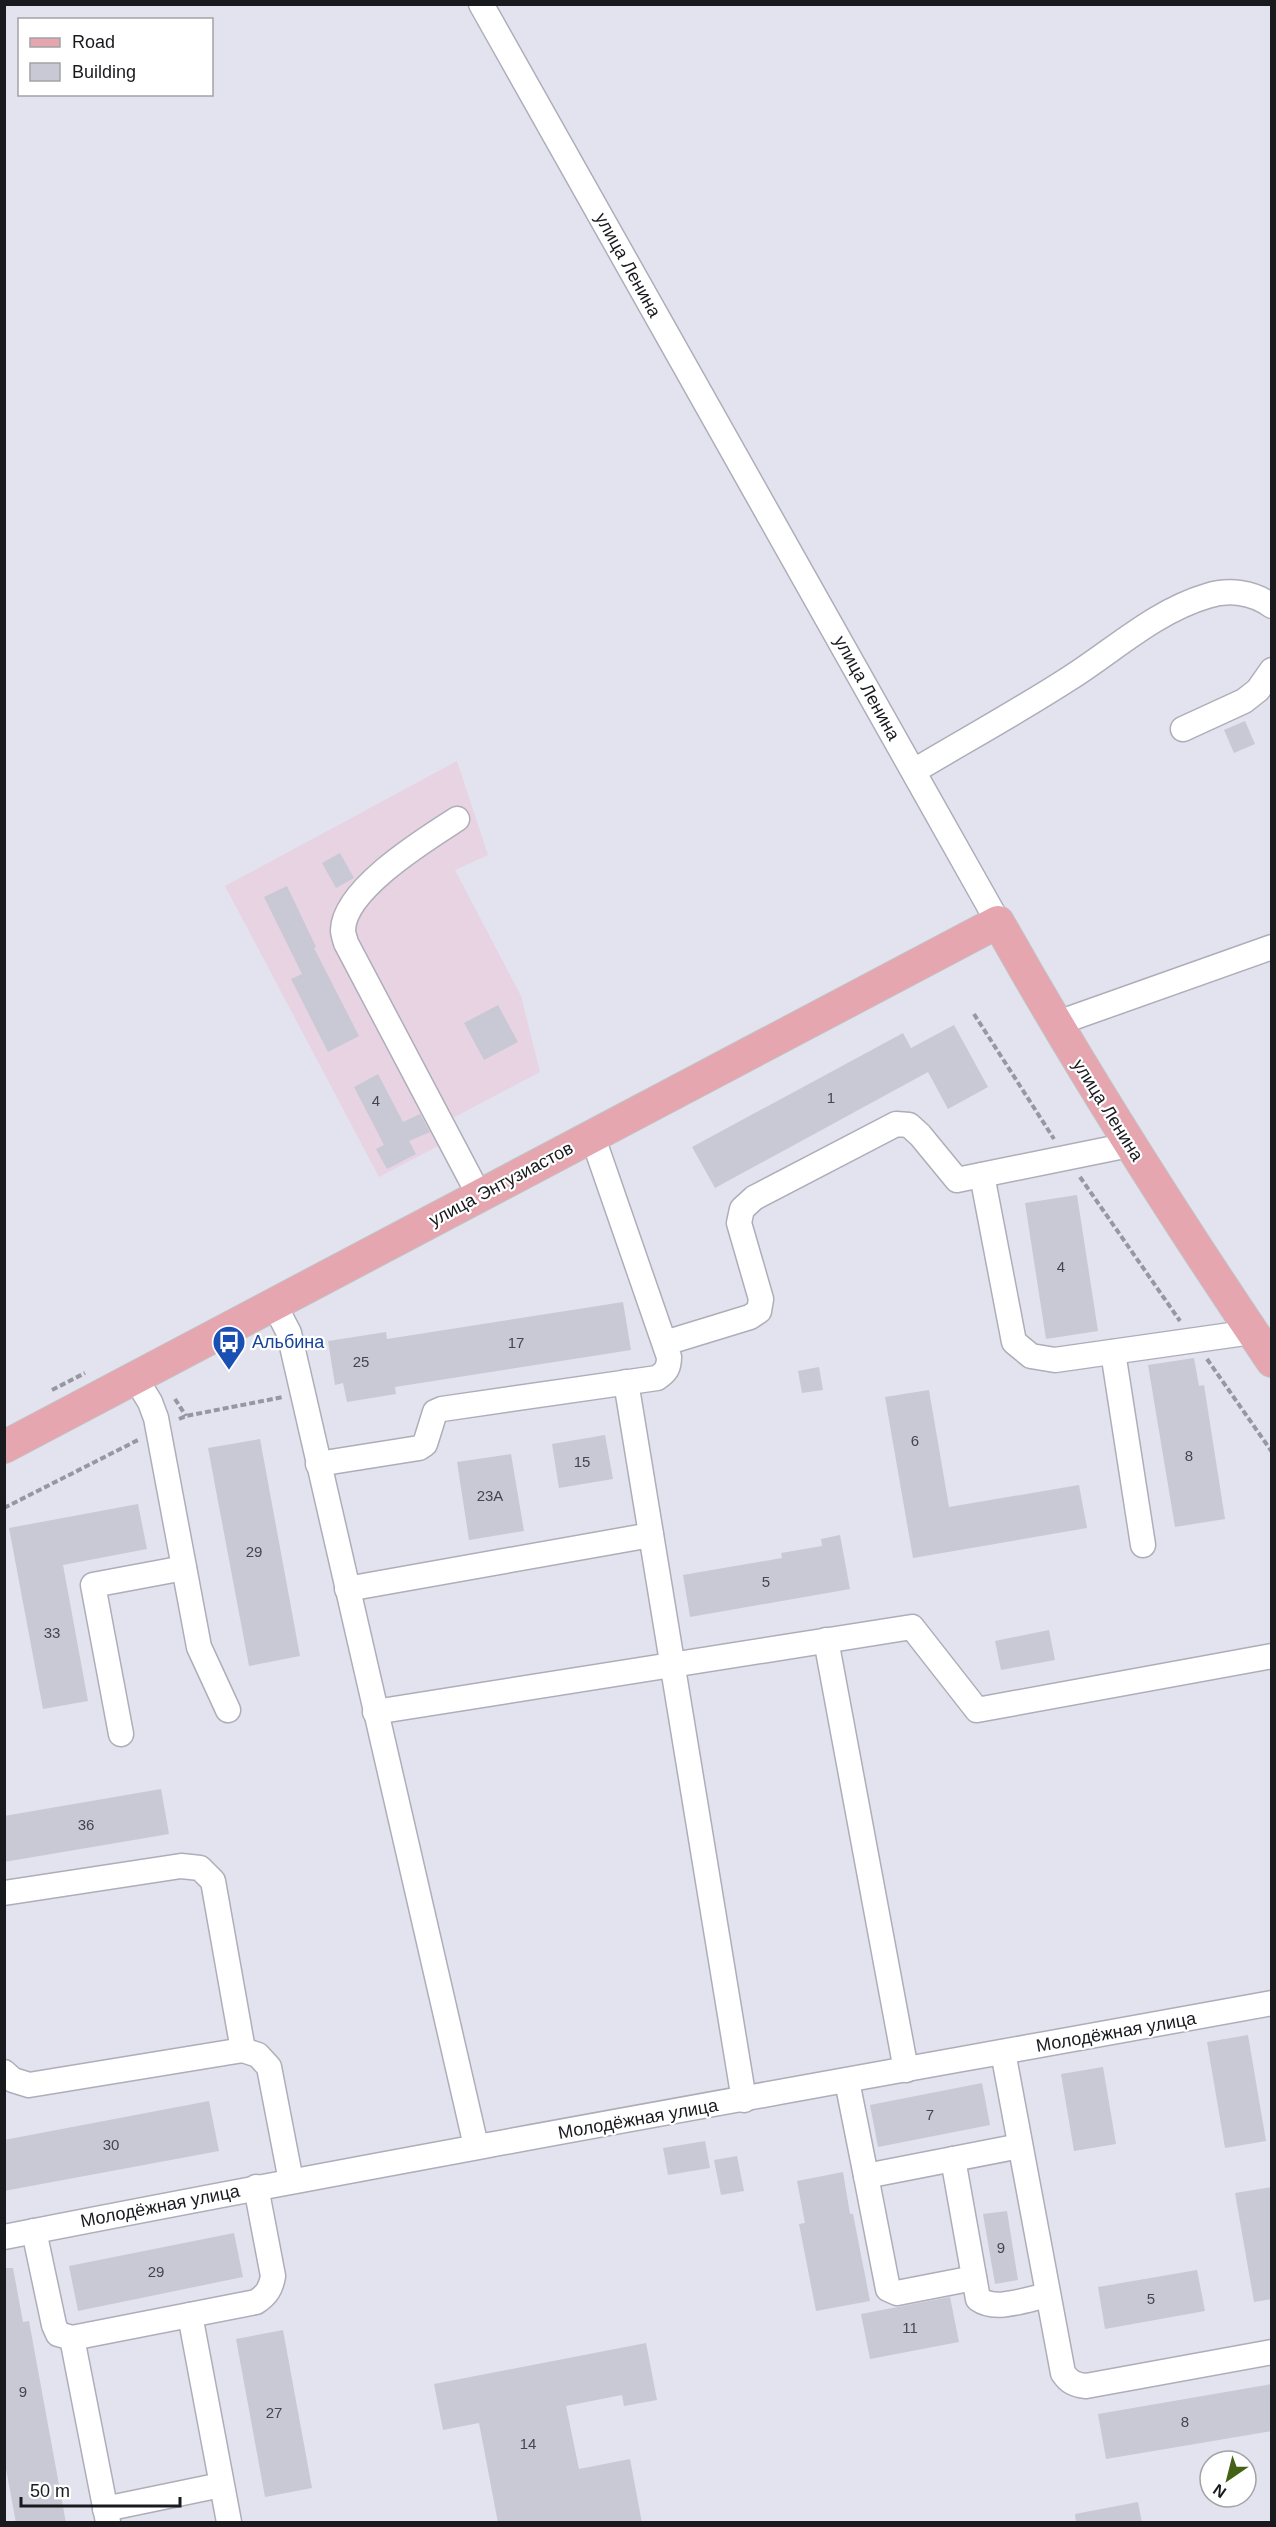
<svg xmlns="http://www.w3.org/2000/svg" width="1276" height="2527" font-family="Arial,sans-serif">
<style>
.industrial{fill:#e8d3e2}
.building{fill:#c8c9d5}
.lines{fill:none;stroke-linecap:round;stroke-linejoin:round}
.minor-casing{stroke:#aeaeba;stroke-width:27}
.major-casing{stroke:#c3c3c4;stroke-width:34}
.path{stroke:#9697a0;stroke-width:4;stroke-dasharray:6 3;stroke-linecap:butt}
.minor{stroke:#fff;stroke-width:24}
.major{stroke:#e5a6b0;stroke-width:32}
.labels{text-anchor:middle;stroke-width:4.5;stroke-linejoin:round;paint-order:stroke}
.number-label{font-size:15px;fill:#45464c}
.street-label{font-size:18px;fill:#191a1e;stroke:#fff}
.transit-label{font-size:18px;fill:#164399;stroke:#fff;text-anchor:start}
</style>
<rect width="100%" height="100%" fill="#e2e3ef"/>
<polygon class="industrial" points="457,761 488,855 455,870 521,996 540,1072 449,1120 457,1136 379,1177 225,886"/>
<g class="building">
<polygon points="1245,721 1255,744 1234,753 1224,730"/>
<polygon points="340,853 354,878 336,888 322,863"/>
<polygon points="287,886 316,947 314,948 359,1036 328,1052 291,979 302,974 264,897"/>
<polygon points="498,1005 518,1042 484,1060 464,1023"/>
<polygon points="954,1025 988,1087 948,1109 928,1072 715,1188 692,1147 903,1033 911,1048"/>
<polygon points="378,1074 403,1122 420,1114 430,1132 409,1141 416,1154 387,1169 376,1149 384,1145 354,1087"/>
<polygon points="1077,1195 1098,1331 1046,1339 1025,1203"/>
<polygon points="623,1302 631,1350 395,1387 396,1394 347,1402 343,1383 335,1385 328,1341 386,1332 387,1339"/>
<polygon points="1194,1358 1199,1386 1204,1385 1225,1519 1175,1527 1148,1365"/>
<polygon points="819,1367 823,1390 802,1393 798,1371"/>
<polygon points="929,1390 949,1507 1079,1485 1087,1528 913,1558 885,1397"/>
<polygon points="605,1435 613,1479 559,1488 552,1444"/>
<polygon points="260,1439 300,1656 249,1666 208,1448"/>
<polygon points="511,1454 524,1531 469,1540 457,1462"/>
<polygon points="138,1504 147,1549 63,1565 88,1701 43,1709 9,1528"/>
<polygon points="840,1535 850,1589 690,1617 683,1575 782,1558 781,1553 822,1546 821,1539"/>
<polygon points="1049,1630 1055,1660 1001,1670 995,1641"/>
<polygon points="161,1789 169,1834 4,1862 4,1816"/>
<polygon points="1248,2035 1266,2141 1225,2148 1207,2042"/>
<polygon points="1103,2067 1116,2144 1074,2151 1061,2074"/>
<polygon points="982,2083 990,2125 878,2147 870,2105"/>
<polygon points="209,2101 219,2151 4,2191 4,2140"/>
<polygon points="705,2141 710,2168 668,2175 663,2148"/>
<polygon points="737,2156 744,2191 721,2195 714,2160"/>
<polygon points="843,2172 850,2214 853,2214 870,2301 816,2311 799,2224 805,2223 797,2181"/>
<polygon points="1272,2187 1272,2299 1254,2302 1235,2193"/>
<polygon points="1007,2211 1018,2280 995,2284 983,2214"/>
<polygon points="234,2233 243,2277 78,2311 69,2266"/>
<polygon points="4,2268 13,2268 23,2322 29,2321 66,2523 16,2523 4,2458"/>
<polygon points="1197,2270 1205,2311 1105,2329 1098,2287"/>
<polygon points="950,2297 959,2342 870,2359 861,2314"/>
<polygon points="283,2330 312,2488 265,2497 236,2339"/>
<polygon points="646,2343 657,2400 624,2406 622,2395 566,2406 579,2469 630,2459 642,2523 498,2523 479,2423 443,2430 434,2384"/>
<polygon points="1272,2384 1272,2431 1106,2459 1098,2414"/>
<polygon points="1138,2502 1142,2523 1076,2523 1075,2514"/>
</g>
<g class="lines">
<g class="minor-casing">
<g id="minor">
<polyline points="481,4 998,922"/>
<polyline points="1183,729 1244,701 1258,690 1272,670"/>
<path d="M 914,771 C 966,740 1019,711 1070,678 C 1114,650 1156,611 1207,596 C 1229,589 1253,592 1272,606"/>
<path d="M 457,819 C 426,839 344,889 343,930 C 343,934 345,939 346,943 L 479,1195"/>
<polyline points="1055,1024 1272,947"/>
<polyline points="982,1175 1014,1342 1031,1356 1055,1360 1252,1332"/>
<polyline points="274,1304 289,1333 476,2146"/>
<polyline points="665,1343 750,1317 759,1311 761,1299 739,1223 742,1209 754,1198 896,1124 909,1125 920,1135 957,1180 1129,1145"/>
<polyline points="1113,1352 1143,1545"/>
<polyline points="136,1379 150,1402 156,1418 199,1647 228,1710"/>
<polyline points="626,1382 744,2100"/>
<path d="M 318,1464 L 419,1448 L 425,1444 L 435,1412 L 442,1409 L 657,1378 C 666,1372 669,1368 669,1357 L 592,1135"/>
<polyline points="347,1589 651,1535"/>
<polyline points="826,1640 906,2070"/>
<polyline points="375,1712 912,1627 977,1710 1272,1656"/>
<polyline points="121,1734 93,1585 184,1568"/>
<polyline points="4,1893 181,1866 200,1868 213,1881 243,2050"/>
<path d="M 1003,2052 L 1063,2373 C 1069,2382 1075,2385 1086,2386 L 1272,2352"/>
<polyline points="4,2072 13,2080 29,2085 243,2050 258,2055 269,2067 291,2181"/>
<polyline points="847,2081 866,2176 1020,2146"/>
<path d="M 953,2159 L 978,2299 C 996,2312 1027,2299 1048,2295"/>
<polyline points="866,2176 888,2289 897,2293 974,2278"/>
<polyline points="34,2231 54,2325 58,2334 72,2338 108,2522"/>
<path d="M 4,2237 C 426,2154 849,2080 1272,2003"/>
<polyline points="190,2315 229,2522"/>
<path d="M 72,2338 L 256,2302 C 267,2295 271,2288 273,2276 L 256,2187"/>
<polyline points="105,2509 221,2485"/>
</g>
</g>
<g class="major-casing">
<path id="major" d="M 4,1447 L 998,922 C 1083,1073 1175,1218 1272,1361"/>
</g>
<g class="path">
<polyline points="974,1014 1054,1139"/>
<polyline points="1080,1177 1180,1321"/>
<polyline points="1207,1359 1272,1452"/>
<polyline points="52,1390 85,1373"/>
<polyline points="175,1399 186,1416"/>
<polyline points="179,1419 186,1416 283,1397"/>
<polyline points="4,1508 138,1440"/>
</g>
<use href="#minor" class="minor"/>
<use href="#major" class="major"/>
</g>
<defs>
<g id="bus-pin" transform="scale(1.725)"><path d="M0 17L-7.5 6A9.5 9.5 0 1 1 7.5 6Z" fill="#1a4fb4" stroke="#fff"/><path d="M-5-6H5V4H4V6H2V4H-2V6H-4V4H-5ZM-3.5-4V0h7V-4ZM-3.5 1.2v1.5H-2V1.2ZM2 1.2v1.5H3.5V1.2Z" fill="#fff"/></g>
</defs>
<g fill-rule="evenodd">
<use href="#bus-pin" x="229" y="1342"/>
</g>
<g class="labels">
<g class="number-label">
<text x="831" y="1103">1</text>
<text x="376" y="1106">4</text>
<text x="1061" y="1272">4</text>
<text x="516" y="1348">17</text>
<text x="361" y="1367">25</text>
<text x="915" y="1446">6</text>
<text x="1189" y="1461">8</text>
<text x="582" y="1467">15</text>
<text x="490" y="1501">23А</text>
<text x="254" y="1557">29</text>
<text x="766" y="1587">5</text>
<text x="52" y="1638">33</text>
<text x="86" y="1830">36</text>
<text x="930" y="2120">7</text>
<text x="111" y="2150">30</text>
<text x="1001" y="2253">9</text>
<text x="156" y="2277">29</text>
<text x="1151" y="2304">5</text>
<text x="910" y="2333">11</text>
<text x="23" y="2397">9</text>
<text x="274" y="2418">27</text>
<text x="1185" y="2427">8</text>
<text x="528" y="2449">14</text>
</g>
<g class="street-label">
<text transform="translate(628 265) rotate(61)" y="6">улица Ленина</text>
<text transform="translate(867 688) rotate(61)" y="6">улица Ленина</text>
<text transform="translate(1108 1110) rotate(58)" y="6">улица Ленина</text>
<text transform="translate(501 1184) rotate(-28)" y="6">улица Энтузиастов</text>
<text transform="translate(1116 2032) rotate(-10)" y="6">Молодёжная улица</text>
<text transform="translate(638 2119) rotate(-10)" y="6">Молодёжная улица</text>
<text transform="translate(160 2206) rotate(-11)" y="6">Молодёжная улица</text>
</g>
<g class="transit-label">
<text x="252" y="1348">Альбина</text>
</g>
</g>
<rect width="1276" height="2527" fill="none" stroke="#191a1e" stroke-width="12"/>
<rect x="18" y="18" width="195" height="78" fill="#ffffff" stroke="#a3a3a5" stroke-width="1.5"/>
<rect x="30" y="38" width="30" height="9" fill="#e5a6b0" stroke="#a3a3a5" stroke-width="1.5"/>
<text x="72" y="48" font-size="18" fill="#191a1e">Road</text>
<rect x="30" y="63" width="30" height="18" fill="#c8c9d5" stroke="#a3a3a5" stroke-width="1.5"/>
<text x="72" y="78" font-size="18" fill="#191a1e">Building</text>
<g transform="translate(1228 2479) rotate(215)"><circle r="28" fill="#ffffff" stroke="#a3a3a5" stroke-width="1.5"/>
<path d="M0-4.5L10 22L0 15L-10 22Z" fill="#446216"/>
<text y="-9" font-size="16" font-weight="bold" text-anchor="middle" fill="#191a1e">N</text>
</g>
<path d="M21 2497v9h159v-9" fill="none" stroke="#191a1e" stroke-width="3"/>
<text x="30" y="2497" font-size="18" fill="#191a1e" stroke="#ffffff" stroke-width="4.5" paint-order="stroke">50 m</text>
</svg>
